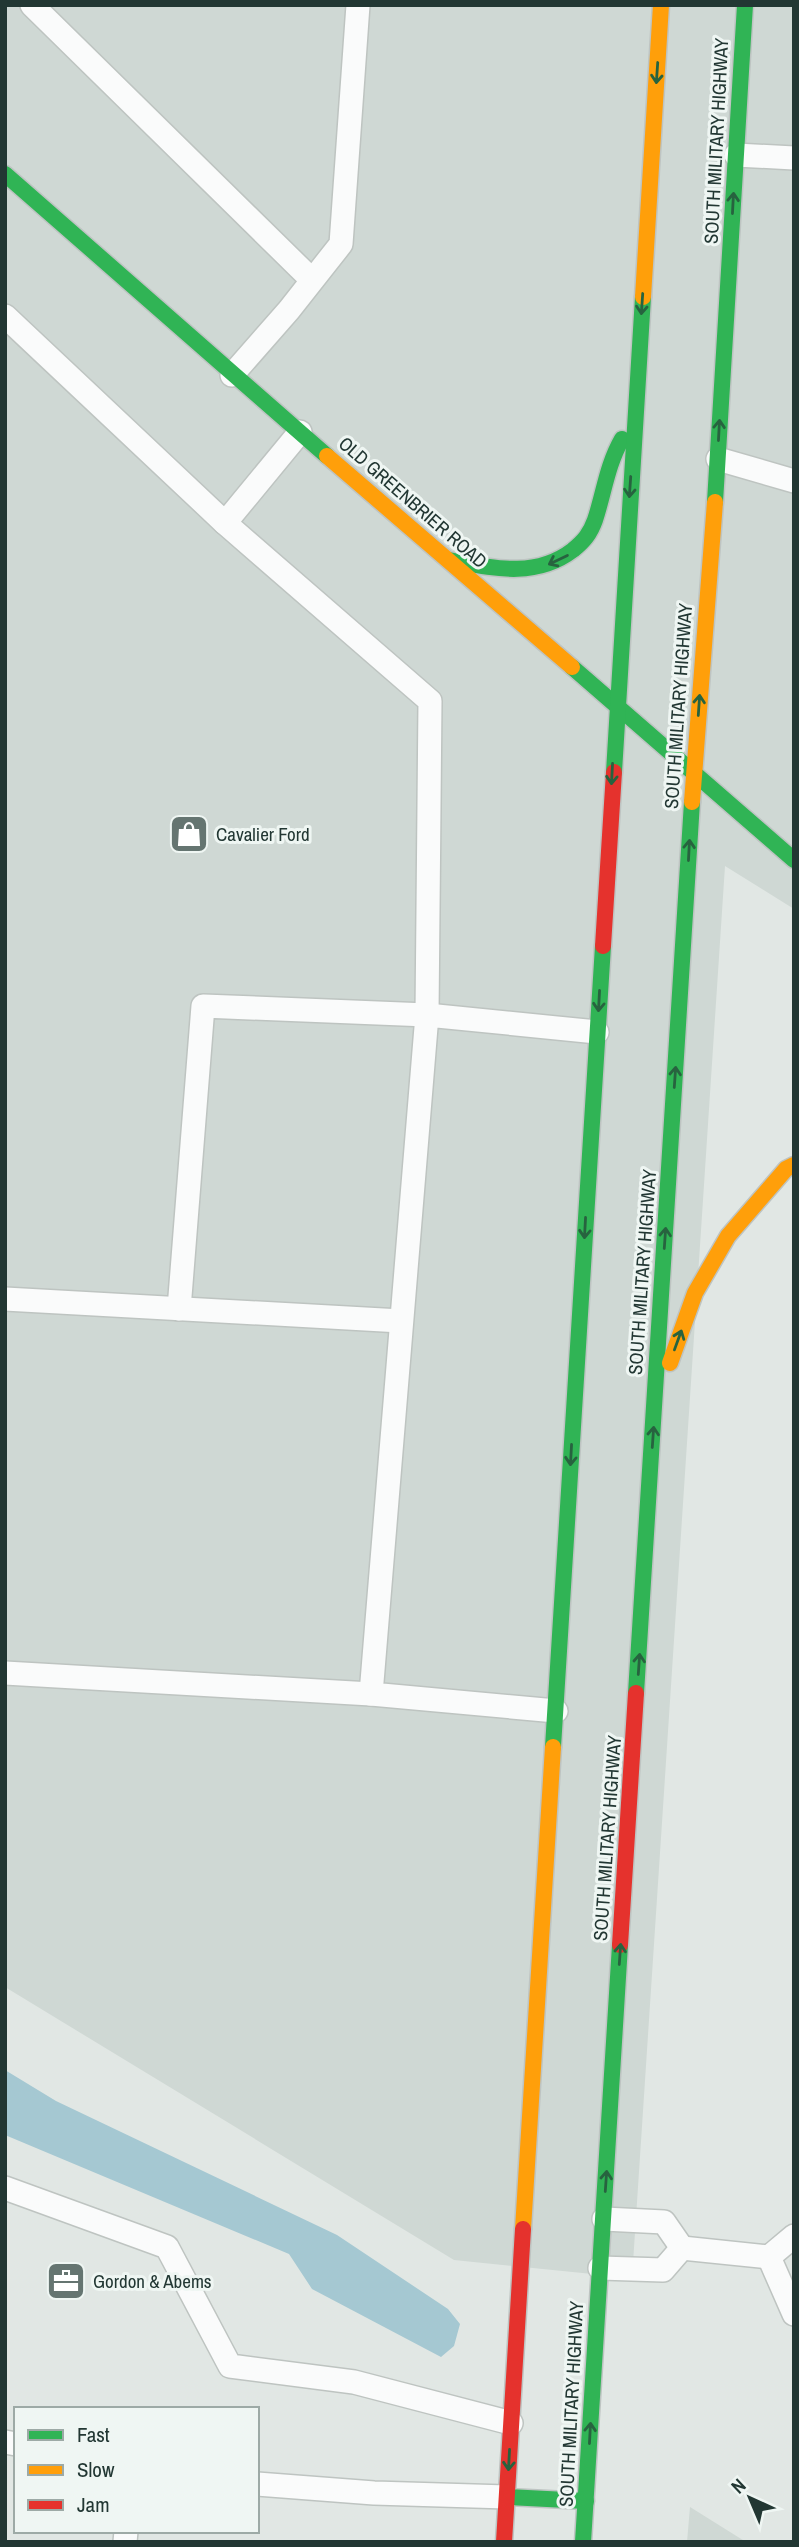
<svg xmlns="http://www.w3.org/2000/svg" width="799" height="2547" font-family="'Archivo Narrow',sans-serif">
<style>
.built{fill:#cfd8d4}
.water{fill:#a5c8d2}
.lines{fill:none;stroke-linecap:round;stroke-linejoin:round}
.lane-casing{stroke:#bec4c1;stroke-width:26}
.fast-casing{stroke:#bec4c2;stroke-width:19}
.slow-casing{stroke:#bec4c2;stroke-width:19}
.jam-casing{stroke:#bec4c2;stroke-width:19}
.lane{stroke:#fafbfb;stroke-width:23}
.fast{stroke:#30b455;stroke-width:16}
.slow{stroke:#ff9f0a;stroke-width:16}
.jam{stroke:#e5322d;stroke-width:16}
.oneway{stroke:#27633f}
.labels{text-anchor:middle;stroke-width:6;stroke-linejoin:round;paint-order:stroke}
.street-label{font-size:19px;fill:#223733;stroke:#eff6f3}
.poi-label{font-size:19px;fill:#223733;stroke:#eff6f3;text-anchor:start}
</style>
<rect width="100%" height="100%" fill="#e1e7e4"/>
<g class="built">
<polygon points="5,5 794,5 794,909 725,866 632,2278 454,2260 5,1987"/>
<polygon points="690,2507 746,2542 687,2542"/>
</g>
<polygon class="water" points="5,2070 56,2101 337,2235 448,2309 460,2324 454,2346 441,2357 312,2289 289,2254 5,2135"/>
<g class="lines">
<g class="lane-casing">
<g id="lane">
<polyline points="32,5 312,280"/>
<polyline points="736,155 794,158"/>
<polyline points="5,316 225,523"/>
<polyline points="232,375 289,310 341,244 358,5"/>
<polyline points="718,459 794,481"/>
<polyline points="5,1299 401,1321"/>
<polyline points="179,1309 203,1006 427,1015 430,701 225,523 300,432"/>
<polyline points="5,1673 371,1694"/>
<polyline points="556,1711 371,1694 427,1015 597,1032"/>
<polyline points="5,2188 167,2247 230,2366 354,2382 511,2423"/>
<polyline points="682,2248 769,2257 794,2236"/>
<polyline points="769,2257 794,2314"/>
<polyline points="600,2268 663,2270 682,2248 664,2222 604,2219"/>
<polyline points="5,2442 16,2444"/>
<polyline points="257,2484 374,2493 507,2497"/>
<polyline points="125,2542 126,2531"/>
</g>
</g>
<g class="fast-casing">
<g id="fast">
<polyline points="5,174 327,456"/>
<polyline points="715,502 745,5"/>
<path d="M 449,560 C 492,568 535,579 573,550 C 584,541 590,534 595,520 C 604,493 607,465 622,439"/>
<polyline points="572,667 794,860"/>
<polyline points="614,772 643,297"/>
<polyline points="636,1693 692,802"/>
<polyline points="553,1747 603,946"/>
<polyline points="507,2497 586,2501"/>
<polyline points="583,2542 620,1945"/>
</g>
</g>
<g class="slow-casing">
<g id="slow">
<polyline points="643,297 661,5"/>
<polyline points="327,456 572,667"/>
<polyline points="692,802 715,502"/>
<polyline points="670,1363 695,1293 728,1236 786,1169 794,1165"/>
<polyline points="523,2229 553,1747"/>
</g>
</g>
<g class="jam-casing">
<g id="jam">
<polyline points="603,946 614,772"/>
<polyline points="620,1945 636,1693"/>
<polyline points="504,2542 523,2229"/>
</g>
</g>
<use href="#lane" class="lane"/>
<use href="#fast" class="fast"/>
<use href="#slow" class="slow"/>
<use href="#jam" class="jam"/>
</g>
<defs><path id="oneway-shaft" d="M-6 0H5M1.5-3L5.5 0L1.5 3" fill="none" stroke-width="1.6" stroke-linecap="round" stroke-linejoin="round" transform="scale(1.75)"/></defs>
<g class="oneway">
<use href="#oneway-shaft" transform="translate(657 73) rotate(94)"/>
<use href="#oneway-shaft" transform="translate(733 203) rotate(-87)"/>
<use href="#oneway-shaft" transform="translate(642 304) rotate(94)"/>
<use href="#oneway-shaft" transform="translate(719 430) rotate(-87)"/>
<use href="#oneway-shaft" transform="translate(630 487) rotate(94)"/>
<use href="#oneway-shaft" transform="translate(558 560) rotate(154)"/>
<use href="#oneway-shaft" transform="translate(699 705) rotate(-86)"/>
<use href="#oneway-shaft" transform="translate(612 774) rotate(93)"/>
<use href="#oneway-shaft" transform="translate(689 850) rotate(-87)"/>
<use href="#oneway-shaft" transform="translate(599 1001) rotate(93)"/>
<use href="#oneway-shaft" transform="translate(675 1077) rotate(-86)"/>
<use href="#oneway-shaft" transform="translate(585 1228) rotate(93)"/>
<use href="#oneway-shaft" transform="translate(665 1238) rotate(-86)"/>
<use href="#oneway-shaft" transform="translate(678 1340) rotate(-70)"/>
<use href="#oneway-shaft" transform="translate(653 1437) rotate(-86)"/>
<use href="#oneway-shaft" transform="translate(571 1455) rotate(93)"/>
<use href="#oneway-shaft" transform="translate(639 1664) rotate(-86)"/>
<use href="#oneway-shaft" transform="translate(620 1954) rotate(-86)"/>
<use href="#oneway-shaft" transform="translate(606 2181) rotate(-86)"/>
<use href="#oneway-shaft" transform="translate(590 2433) rotate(-87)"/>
<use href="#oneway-shaft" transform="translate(509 2460) rotate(93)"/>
</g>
<defs>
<g id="shop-square" transform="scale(2.0125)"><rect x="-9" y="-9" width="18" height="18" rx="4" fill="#657571" stroke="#eff6f3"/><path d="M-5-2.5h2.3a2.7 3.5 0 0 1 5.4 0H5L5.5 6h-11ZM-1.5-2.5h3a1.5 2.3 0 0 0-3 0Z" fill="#fff"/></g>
<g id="office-square" transform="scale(2.0125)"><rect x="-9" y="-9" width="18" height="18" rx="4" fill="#657571" stroke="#eff6f3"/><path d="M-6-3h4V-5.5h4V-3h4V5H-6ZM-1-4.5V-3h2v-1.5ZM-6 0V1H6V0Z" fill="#fff"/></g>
</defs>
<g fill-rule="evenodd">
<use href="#shop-square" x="189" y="834"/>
<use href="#office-square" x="66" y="2281"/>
</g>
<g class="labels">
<g class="street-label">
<text transform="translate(716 141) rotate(-87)" y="7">SOUTH MILITARY HIGHWAY</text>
<text transform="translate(413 502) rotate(41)" y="7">OLD GREENBRIER ROAD</text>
<text transform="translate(678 706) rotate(-86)" y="7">SOUTH MILITARY HIGHWAY</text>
<text transform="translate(642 1272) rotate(-86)" y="7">SOUTH MILITARY HIGHWAY</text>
<text transform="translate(607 1838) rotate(-86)" y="7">SOUTH MILITARY HIGHWAY</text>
<text transform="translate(571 2404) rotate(-87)" y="7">SOUTH MILITARY HIGHWAY</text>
</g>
<g class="poi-label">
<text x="216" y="841">Cavalier Ford</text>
<text x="93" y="2288">Gordon &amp; Abems</text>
</g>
</g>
<rect width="799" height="2547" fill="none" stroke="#223733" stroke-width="14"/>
<rect x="14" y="2407" width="245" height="126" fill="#eff6f3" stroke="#9daaa6" stroke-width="2"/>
<rect x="28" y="2430" width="35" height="10" fill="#30b455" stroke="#9daaa6" stroke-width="2"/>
<text x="77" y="2442" font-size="21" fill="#223733">Fast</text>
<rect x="28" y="2465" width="35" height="10" fill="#ff9f0a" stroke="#9daaa6" stroke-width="2"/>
<text x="77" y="2477" font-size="21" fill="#223733">Slow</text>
<rect x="28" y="2500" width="35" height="10" fill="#e5322d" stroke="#9daaa6" stroke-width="2"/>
<text x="77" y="2512" font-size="21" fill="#223733">Jam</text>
<g transform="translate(750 2498) rotate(316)" stroke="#eff6f3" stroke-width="5" paint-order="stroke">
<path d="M0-5L12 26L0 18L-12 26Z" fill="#223733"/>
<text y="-10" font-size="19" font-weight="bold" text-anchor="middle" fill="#223733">N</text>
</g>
</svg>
